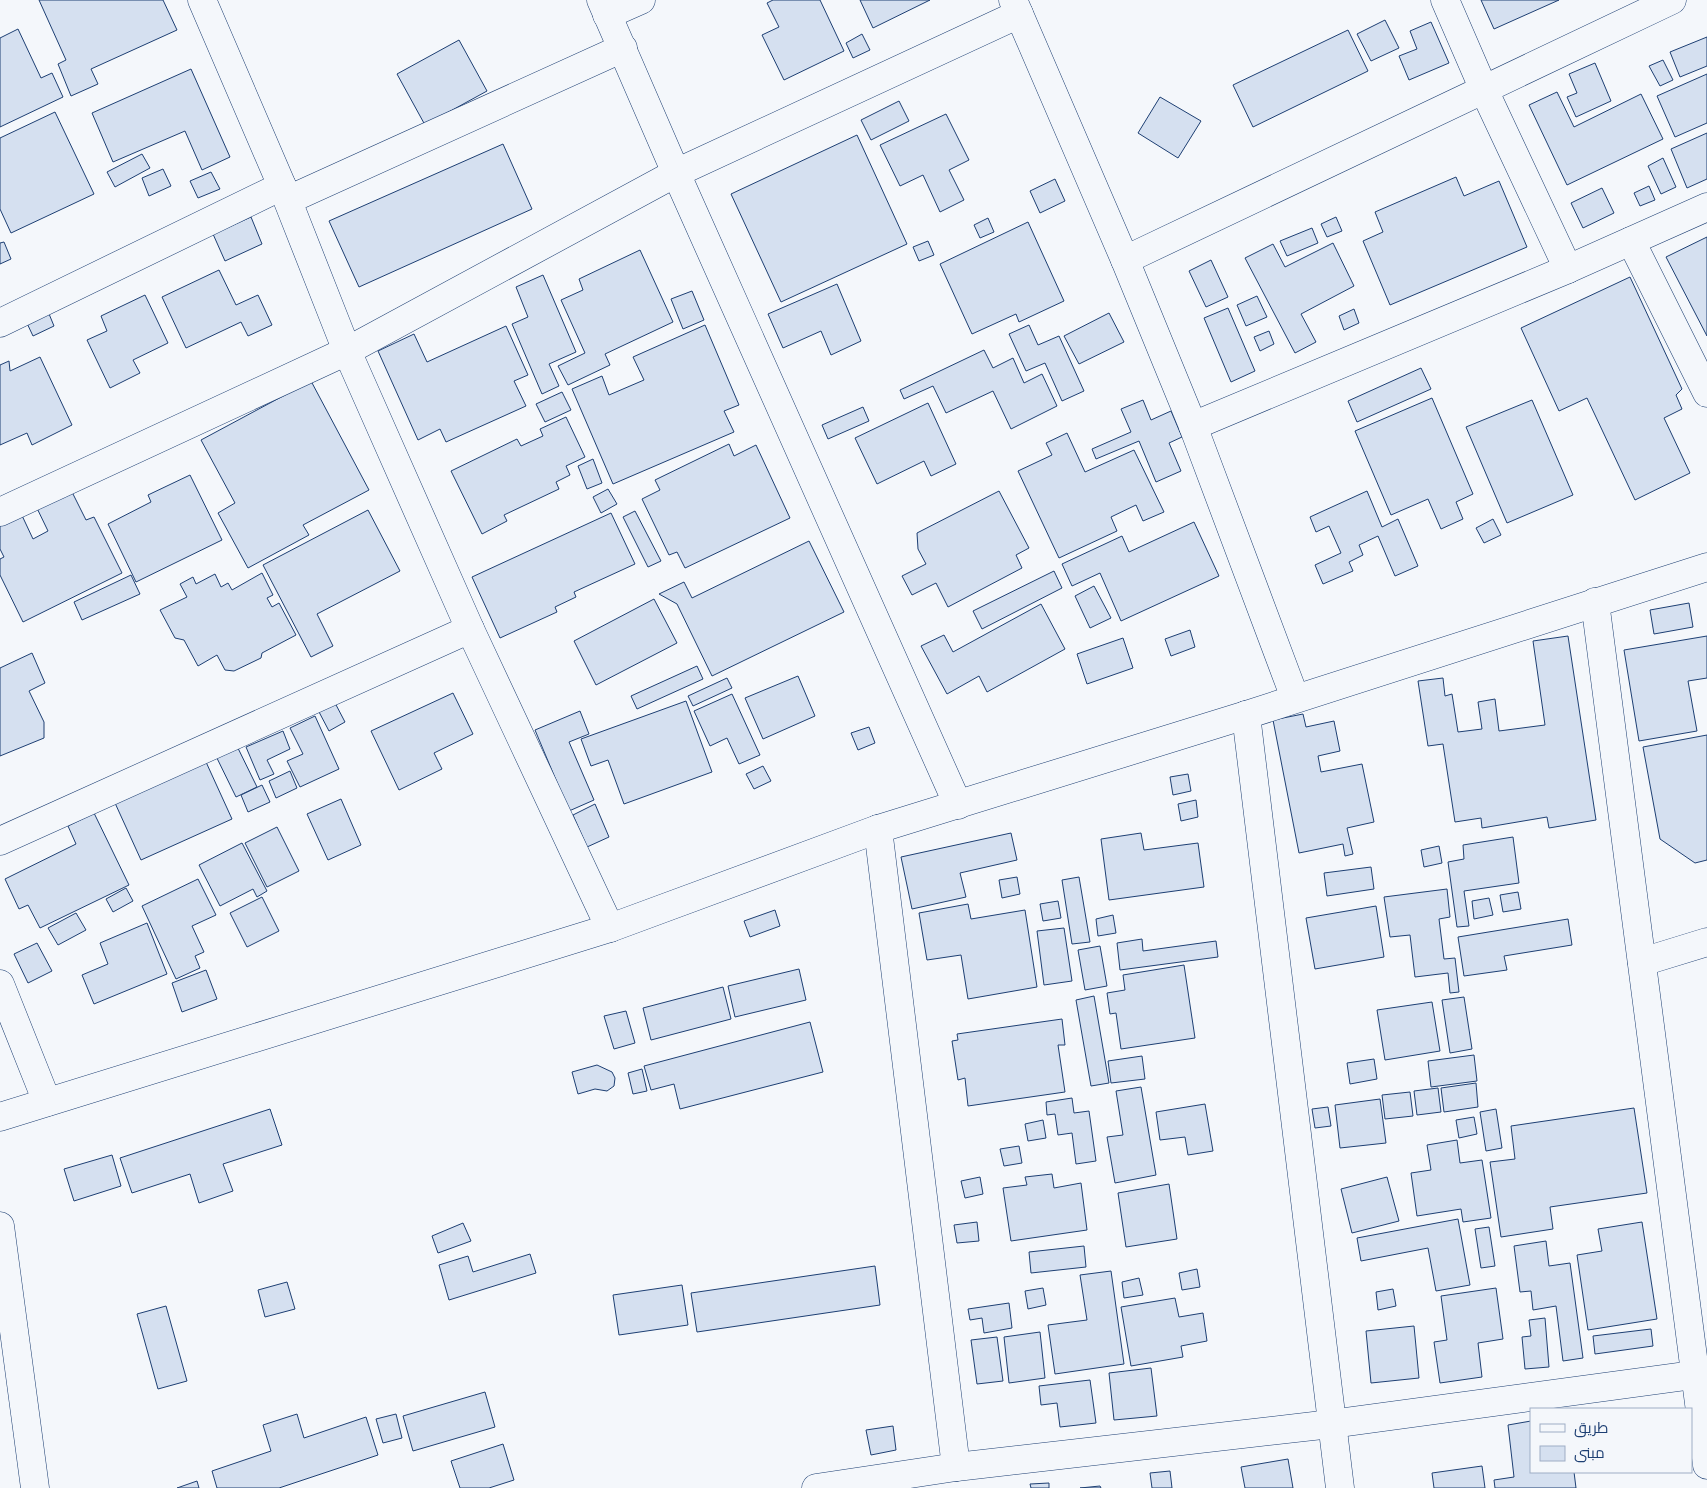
<svg xmlns="http://www.w3.org/2000/svg" width="1707" height="1488" font-family="'Nunito Sans',Cairo,sans-serif">
<style>
.building{fill:#d5e0f0;stroke:#1d3f73}
.lines{fill:none;stroke-linecap:round;stroke-linejoin:round}
.minor-casing{stroke:#1d3f73;stroke-width:29}
.minor{stroke:#f4f7fb;stroke-width:28}
</style>
<rect width="100%" height="100%" fill="#f4f7fb"/>
<g class="building">
<polygon points="39,0 163,0 177,30 91,69 98,84 71,96 58,64 66,60"/>
<polygon points="773,0 820,0 844,51 784,80 762,35 779,27 767,3"/>
<polygon points="860,0 930,0 873,28"/>
<polygon points="1481,0 1559,0 1494,29"/>
<polygon points="1385,20 1399,48 1371,61 1357,34"/>
<polygon points="1431,22 1449,63 1409,80 1399,56 1417,49 1410,31"/>
<polygon points="18,29 41,78 52,73 63,97 0,127 0,38"/>
<polygon points="1348,30 1368,71 1253,127 1233,85"/>
<polygon points="862,34 870,50 853,58 846,43"/>
<polygon points="1707,37 1707,66 1680,77 1670,52"/>
<polygon points="459,40 487,91 425,125 397,74"/>
<polygon points="1663,60 1673,80 1660,86 1649,66"/>
<polygon points="1595,63 1611,101 1576,117 1567,97 1577,93 1569,74"/>
<polygon points="191,69 230,157 202,170 185,131 113,162 92,113"/>
<polygon points="1707,74 1707,123 1675,137 1657,96"/>
<polygon points="1557,92 1574,127 1641,94 1663,139 1567,185 1529,105"/>
<polygon points="1160,97 1201,121 1178,158 1138,133"/>
<polygon points="899,101 909,121 871,140 861,120"/>
<polygon points="55,112 94,194 11,233 0,209 0,138"/>
<polygon points="946,114 969,160 949,170 964,200 940,212 923,175 900,186 880,145"/>
<polygon points="1707,133 1707,179 1687,188 1671,149"/>
<polygon points="857,135 907,244 781,302 731,194"/>
<polygon points="503,144 532,209 359,287 329,221"/>
<polygon points="142,154 150,168 115,187 107,172"/>
<polygon points="1663,158 1676,187 1661,194 1648,166"/>
<polygon points="163,169 171,186 149,196 142,178"/>
<polygon points="211,172 220,189 198,198 190,181"/>
<polygon points="1456,177 1464,196 1499,181 1527,247 1390,305 1363,241 1383,232 1375,212"/>
<polygon points="1055,179 1065,201 1040,213 1030,191"/>
<polygon points="1649,186 1655,200 1640,206 1634,193"/>
<polygon points="1602,188 1614,213 1583,228 1571,203"/>
<polygon points="251,217 262,244 225,261 213,234"/>
<polygon points="1336,217 1342,231 1327,237 1321,224"/>
<polygon points="988,218 994,232 980,238 974,225"/>
<polygon points="1028,222 1064,301 1019,322 1016,314 972,334 940,264"/>
<polygon points="1312,228 1318,243 1287,256 1280,241"/>
<polygon points="1707,237 1707,336 1666,257"/>
<polygon points="928,241 934,255 919,261 913,247"/>
<polygon points="4,242 11,259 0,264 0,243"/>
<polygon points="1333,243 1354,286 1301,314 1316,342 1295,353 1245,258 1273,244 1285,267"/>
<polygon points="640,250 673,322 605,354 610,365 568,385 558,366 585,353 561,300 583,290 579,279"/>
<polygon points="1211,260 1228,297 1206,307 1189,271"/>
<polygon points="219,270 236,305 258,295 272,325 248,336 241,322 186,348 162,297"/>
<polygon points="543,275 576,352 549,364 559,386 542,394 512,324 528,317 516,287"/>
<polygon points="1630,277 1682,389 1676,395 1682,409 1664,418 1690,473 1635,500 1587,398 1559,411 1521,328"/>
<polygon points="837,284 861,341 831,355 821,331 783,348 768,314"/>
<polygon points="692,291 704,320 683,329 671,299"/>
<polygon points="145,295 168,343 133,360 140,373 110,388 87,340 107,331 101,316"/>
<polygon points="1257,296 1267,317 1246,326 1237,305"/>
<polygon points="1228,308 1255,371 1231,382 1204,318"/>
<polygon points="47,309 54,326 33,336 25,319"/>
<polygon points="1354,309 1359,323 1344,330 1339,316"/>
<polygon points="1109,313 1124,342 1079,364 1064,336"/>
<polygon points="705,325 739,405 724,411 734,432 613,484 572,389 602,376 609,395 644,380 633,357"/>
<polygon points="1029,325 1038,345 1059,336 1084,391 1062,401 1045,363 1026,371 1009,334"/>
<polygon points="506,326 528,375 514,381 526,406 446,442 440,429 418,440 378,351 414,334 427,362"/>
<polygon points="1269,331 1274,344 1260,351 1254,337"/>
<polygon points="984,350 993,368 1013,358 1024,383 1042,374 1057,406 1011,429 993,391 946,413 933,386 904,399 900,390"/>
<polygon points="40,357 72,425 32,445 27,433 0,445 0,365 9,361 10,371"/>
<polygon points="1421,368 1431,389 1357,422 1348,401"/>
<polygon points="311,381 369,490 303,525 309,535 248,568 218,513 235,503 201,440"/>
<polygon points="562,392 571,410 545,422 536,404"/>
<polygon points="1432,398 1473,494 1456,502 1463,519 1441,529 1428,499 1391,515 1355,431"/>
<polygon points="1143,400 1151,420 1171,411 1182,437 1169,443 1181,471 1156,482 1139,441 1096,459 1092,449 1131,432 1121,409"/>
<polygon points="1532,400 1573,495 1507,523 1466,427"/>
<polygon points="928,403 956,464 931,476 924,461 877,484 855,438"/>
<polygon points="863,407 869,421 828,439 822,425"/>
<polygon points="566,417 585,457 566,466 570,475 556,482 559,489 504,515 507,521 482,534 451,471 517,439 521,446 543,436 540,429"/>
<polygon points="1067,433 1085,472 1134,450 1164,512 1143,521 1136,505 1111,517 1117,531 1059,558 1018,471 1052,455 1046,443"/>
<polygon points="729,444 734,456 756,445 790,518 685,568 677,552 669,555 642,499 660,490 655,480"/>
<polygon points="593,459 602,483 587,489 578,466"/>
<polygon points="190,475 222,540 136,582 108,524 151,502 148,495"/>
<polygon points="68,484 86,520 94,517 122,573 23,622 0,575 0,559 4,557 0,549 0,516 18,507 33,539 48,531 34,502"/>
<polygon points="608,489 617,504 601,513 593,497"/>
<polygon points="999,491 1029,548 1016,555 1022,568 948,607 936,583 912,595 902,576 926,564 918,549 917,533"/>
<polygon points="1367,491 1382,527 1398,519 1418,566 1395,576 1378,536 1359,545 1363,555 1349,562 1353,571 1323,584 1315,565 1341,553 1329,526 1316,532 1310,517"/>
<polygon points="368,510 400,571 317,614 333,646 311,657 263,565"/>
<polygon points="635,511 661,561 648,567 623,517"/>
<polygon points="611,513 635,564 574,592 576,597 555,607 557,612 500,638 472,577"/>
<polygon points="1493,519 1501,535 1484,543 1476,528"/>
<polygon points="1194,522 1219,576 1121,621 1100,573 1072,586 1062,564 1122,536 1129,552"/>
<polygon points="809,541 844,612 712,676 677,604 659,594 684,582 692,598"/>
<polygon points="1054,571 1062,588 982,629 973,611"/>
<polygon points="262,573 273,595 267,598 272,607 279,603 296,635 262,653 261,658 234,671 225,670 217,655 198,666 184,640 175,638 160,610 187,597 180,584 193,577 196,584 215,574 221,587 228,583 232,590"/>
<polygon points="131,575 140,594 82,620 74,602"/>
<polygon points="1094,586 1111,618 1090,628 1075,596"/>
<polygon points="654,599 677,643 596,685 574,641"/>
<polygon points="1689,603 1693,627 1654,634 1650,610"/>
<polygon points="1041,604 1065,649 987,692 979,676 947,694 921,646 944,635 953,652"/>
<polygon points="1190,630 1195,647 1171,656 1165,639"/>
<polygon points="1568,636 1596,820 1549,828 1547,817 1482,828 1481,818 1455,822 1443,744 1428,746 1418,681 1443,678 1445,696 1452,694 1458,732 1482,729 1478,702 1495,699 1499,731 1545,725 1533,641"/>
<polygon points="1707,636 1707,678 1688,681 1697,731 1639,741 1624,650"/>
<polygon points="1123,638 1133,668 1087,684 1077,654"/>
<polygon points="32,653 45,683 29,691 44,722 44,738 0,756 0,668"/>
<polygon points="697,666 703,679 637,709 631,696"/>
<polygon points="798,676 815,716 763,739 745,698"/>
<polygon points="727,678 732,688 693,706 688,696"/>
<polygon points="453,693 473,734 434,753 442,769 399,790 371,731"/>
<polygon points="732,694 760,755 739,764 727,738 710,746 694,711"/>
<polygon points="334,701 345,722 329,731 318,710"/>
<polygon points="686,701 712,772 624,804 608,760 591,766 581,739"/>
<polygon points="580,711 589,734 569,742 594,800 569,811 535,730"/>
<polygon points="1303,714 1306,727 1334,721 1340,751 1318,756 1321,772 1362,764 1374,822 1347,828 1353,854 1345,856 1343,844 1299,853 1273,720"/>
<polygon points="315,716 339,769 300,787 287,761 303,754 290,728"/>
<polygon points="869,727 875,743 858,750 851,733"/>
<polygon points="283,731 290,749 267,760 274,774 260,780 246,747"/>
<polygon points="1707,735 1707,860 1695,863 1660,839 1643,747"/>
<polygon points="234,740 257,787 236,797 213,750"/>
<polygon points="206,762 232,819 141,860 115,803"/>
<polygon points="763,766 771,781 754,789 746,774"/>
<polygon points="290,771 297,788 276,798 269,781"/>
<polygon points="1188,774 1191,791 1173,795 1170,777"/>
<polygon points="262,785 270,802 248,812 241,795"/>
<polygon points="341,799 361,845 328,860 307,814"/>
<polygon points="1196,800 1198,817 1181,821 1178,804"/>
<polygon points="595,804 609,837 587,847 573,815"/>
<polygon points="94,813 129,885 40,928 28,905 19,909 5,879 76,844 68,826"/>
<polygon points="277,827 299,871 267,887 245,843"/>
<polygon points="1011,833 1017,860 960,873 966,897 912,909 901,857"/>
<polygon points="1141,833 1144,850 1198,843 1204,887 1109,900 1101,839"/>
<polygon points="1513,837 1519,883 1464,891 1469,926 1457,927 1448,862 1464,859 1463,845"/>
<polygon points="242,843 267,891 257,897 253,889 220,906 199,865"/>
<polygon points="1439,846 1442,863 1424,867 1421,850"/>
<polygon points="1371,867 1374,889 1327,896 1324,873"/>
<polygon points="1017,877 1020,894 1002,898 999,880"/>
<polygon points="1079,877 1090,942 1072,944 1062,880"/>
<polygon points="198,879 216,915 192,926 204,952 195,956 200,968 176,979 142,906"/>
<polygon points="126,888 133,901 113,912 106,899"/>
<polygon points="1447,889 1450,917 1439,919 1444,959 1455,958 1459,992 1450,993 1448,973 1415,977 1410,935 1390,937 1384,897"/>
<polygon points="1518,892 1521,909 1503,912 1500,895"/>
<polygon points="262,897 279,931 247,947 230,913"/>
<polygon points="1489,898 1493,915 1474,919 1472,901"/>
<polygon points="1058,901 1061,918 1043,921 1040,904"/>
<polygon points="968,904 971,919 1025,910 1037,987 968,999 961,955 927,960 919,913"/>
<polygon points="1376,906 1384,957 1315,969 1306,918"/>
<polygon points="775,910 780,926 750,937 744,921"/>
<polygon points="76,913 86,930 58,945 48,928"/>
<polygon points="1113,915 1116,933 1098,936 1096,919"/>
<polygon points="1568,919 1572,945 1504,956 1507,970 1464,976 1458,937"/>
<polygon points="147,923 167,974 94,1004 82,975 108,964 100,943"/>
<polygon points="1064,928 1072,981 1044,985 1037,931"/>
<polygon points="1142,939 1143,951 1216,941 1218,957 1120,970 1117,943"/>
<polygon points="37,943 52,971 28,983 14,954"/>
<polygon points="1100,946 1107,986 1085,990 1078,950"/>
<polygon points="1184,965 1195,1038 1121,1049 1116,1013 1110,1014 1107,993 1125,990 1123,975"/>
<polygon points="799,969 806,1000 735,1017 728,986"/>
<polygon points="206,970 217,999 182,1012 172,983"/>
<polygon points="723,987 731,1019 651,1040 643,1008"/>
<polygon points="1094,996 1109,1083 1091,1086 1076,1000"/>
<polygon points="1464,997 1472,1049 1450,1053 1442,1000"/>
<polygon points="1432,1002 1440,1051 1385,1060 1377,1010"/>
<polygon points="626,1011 635,1043 614,1049 604,1016"/>
<polygon points="1062,1019 1065,1045 1058,1045 1065,1092 968,1106 965,1078 958,1080 952,1041 958,1040 957,1034"/>
<polygon points="810,1022 823,1072 680,1109 674,1084 651,1090 644,1066"/>
<polygon points="1474,1055 1477,1081 1431,1087 1428,1061"/>
<polygon points="1142,1056 1145,1079 1111,1083 1108,1061"/>
<polygon points="1374,1059 1377,1079 1350,1084 1347,1063"/>
<polygon points="597,1065 612,1072 615,1078 614,1086 607,1091 595,1089 578,1094 572,1072"/>
<polygon points="642,1069 647,1091 633,1094 628,1073"/>
<polygon points="1476,1083 1478,1107 1444,1112 1441,1088"/>
<polygon points="1141,1087 1156,1175 1115,1183 1107,1137 1123,1135 1116,1091"/>
<polygon points="1438,1088 1441,1112 1417,1115 1414,1091"/>
<polygon points="1410,1092 1413,1116 1385,1119 1382,1095"/>
<polygon points="1072,1098 1074,1113 1089,1111 1096,1161 1076,1164 1072,1133 1058,1135 1055,1114 1047,1115 1046,1102"/>
<polygon points="1380,1099 1386,1143 1340,1148 1335,1105"/>
<polygon points="1205,1104 1213,1151 1188,1155 1185,1137 1160,1140 1156,1112"/>
<polygon points="1328,1107 1331,1126 1315,1128 1312,1109"/>
<polygon points="1634,1108 1647,1193 1550,1207 1553,1229 1501,1237 1490,1162 1515,1159 1511,1126"/>
<polygon points="270,1109 282,1145 223,1164 233,1191 199,1203 190,1174 132,1193 120,1158"/>
<polygon points="1496,1109 1502,1148 1486,1151 1480,1112"/>
<polygon points="1474,1117 1477,1134 1459,1138 1456,1120"/>
<polygon points="1043,1120 1046,1138 1028,1141 1025,1124"/>
<polygon points="1457,1140 1460,1163 1482,1160 1491,1218 1463,1222 1461,1209 1417,1216 1411,1173 1431,1170 1427,1145"/>
<polygon points="1019,1146 1022,1163 1004,1166 1000,1149"/>
<polygon points="112,1155 121,1186 74,1201 64,1169"/>
<polygon points="1052,1174 1054,1188 1081,1183 1087,1230 1011,1241 1003,1188 1027,1185 1025,1177"/>
<polygon points="980,1177 983,1194 965,1198 961,1181"/>
<polygon points="1387,1177 1399,1221 1352,1233 1341,1189"/>
<polygon points="1169,1184 1177,1239 1126,1247 1118,1193"/>
<polygon points="1458,1219 1470,1285 1436,1291 1428,1248 1361,1261 1357,1238"/>
<polygon points="977,1222 979,1241 957,1243 954,1225"/>
<polygon points="1642,1222 1657,1319 1588,1330 1577,1255 1602,1251 1598,1229"/>
<polygon points="463,1223 471,1241 438,1253 432,1236"/>
<polygon points="1489,1227 1495,1266 1481,1268 1475,1229"/>
<polygon points="1546,1241 1549,1266 1570,1263 1583,1358 1563,1361 1556,1306 1533,1310 1531,1291 1520,1292 1514,1246"/>
<polygon points="1084,1246 1086,1267 1031,1273 1029,1252"/>
<polygon points="530,1254 536,1273 449,1300 439,1265 468,1256 473,1272"/>
<polygon points="875,1266 880,1305 697,1332 691,1293"/>
<polygon points="1197,1269 1200,1287 1182,1290 1179,1273"/>
<polygon points="1111,1271 1124,1364 1055,1374 1048,1325 1087,1320 1080,1275"/>
<polygon points="1139,1278 1143,1295 1124,1298 1122,1282"/>
<polygon points="287,1282 295,1309 265,1317 258,1290"/>
<polygon points="682,1285 688,1325 619,1335 613,1295"/>
<polygon points="1043,1288 1046,1305 1028,1309 1025,1291"/>
<polygon points="1496,1288 1503,1339 1478,1343 1482,1377 1440,1383 1434,1342 1447,1340 1441,1296"/>
<polygon points="1393,1289 1396,1306 1378,1310 1376,1292"/>
<polygon points="1175,1298 1179,1317 1203,1313 1207,1341 1181,1346 1183,1357 1131,1366 1121,1307"/>
<polygon points="1009,1303 1012,1328 984,1333 982,1318 970,1320 968,1309"/>
<polygon points="166,1306 187,1381 158,1389 137,1314"/>
<polygon points="1545,1318 1549,1367 1525,1369 1522,1337 1531,1336 1529,1320"/>
<polygon points="1414,1326 1419,1378 1371,1383 1366,1331"/>
<polygon points="1651,1329 1653,1346 1595,1354 1593,1336"/>
<polygon points="1040,1332 1045,1378 1009,1383 1004,1337"/>
<polygon points="997,1337 1003,1381 977,1384 971,1340"/>
<polygon points="1151,1368 1157,1416 1114,1420 1109,1373"/>
<polygon points="1090,1380 1096,1423 1060,1427 1057,1403 1041,1405 1039,1386"/>
<polygon points="485,1392 495,1427 413,1451 403,1416"/>
<polygon points="297,1414 304,1438 366,1417 378,1455 279,1488 217,1488 212,1471 271,1451 263,1425"/>
<polygon points="396,1414 402,1438 383,1443 376,1419"/>
<polygon points="1531,1421 1531,1472 1574,1472 1576,1488 1495,1488 1494,1480 1514,1477 1508,1425"/>
<polygon points="893,1426 896,1450 871,1455 866,1430"/>
<polygon points="503,1444 514,1480 489,1488 460,1488 451,1461"/>
<polygon points="1288,1459 1293,1488 1245,1488 1241,1467"/>
<polygon points="1482,1466 1485,1488 1434,1488 1432,1473"/>
<polygon points="1170,1471 1172,1488 1152,1488 1150,1473"/>
<polygon points="197,1481 199,1488 177,1488"/>
<polygon points="1049,1483 1049,1488 1031,1488 1030,1484"/>
<polygon points="1100,1486 1101,1488 1080,1488"/>
</g>
<g class="lines">
<g class="minor-casing">
<g id="minor">
<polyline points="202,0 282,186 347,351 470,629 610,928"/>
<polyline points="601,0 676,173 958,805"/>
<polyline points="1013,0 1125,260 1193,426 1295,698"/>
<polyline points="1445,0 1484,90 1568,269"/>
<polyline points="607,15 641,0"/>
<polyline points="288,200 623,48"/>
<polyline points="1631,241 1707,393"/>
<polyline points="1125,260 1672,0"/>
<polyline points="0,323 282,186"/>
<polyline points="1193,426 1568,269 1707,207"/>
<polyline points="0,512 347,351 676,173 1019,14"/>
<polyline points="1595,602 1707,1465"/>
<polyline points="1246,715 1340,1488"/>
<polyline points="878,829 956,1467"/>
<polyline points="0,841 470,629"/>
<polyline points="1642,962 1707,942"/>
<polyline points="0,984 47,1102"/>
<polyline points="0,1117 610,928 878,829 1246,715 1707,567"/>
<polyline points="0,1226 35,1488"/>
<polyline points="816,1488 956,1467 1331,1424 1707,1373"/>
</g>
</g>
<use href="#minor" class="minor"/>
</g>
<rect x="1530" y="1408" width="162" height="65" fill="#f4f7fb" stroke="#9eadc5"/>
<rect x="1540" y="1424" width="25" height="8" fill="#f4f7fb" stroke="#9eadc5"/>
<text x="1574" y="1433" font-size="15" fill="#1d3f73">طريق</text>
<rect x="1540" y="1446" width="25" height="15" fill="#d5e0f0" stroke="#9eadc5"/>
<text x="1574" y="1458" font-size="15" fill="#1d3f73">مبنى</text>
</svg>
